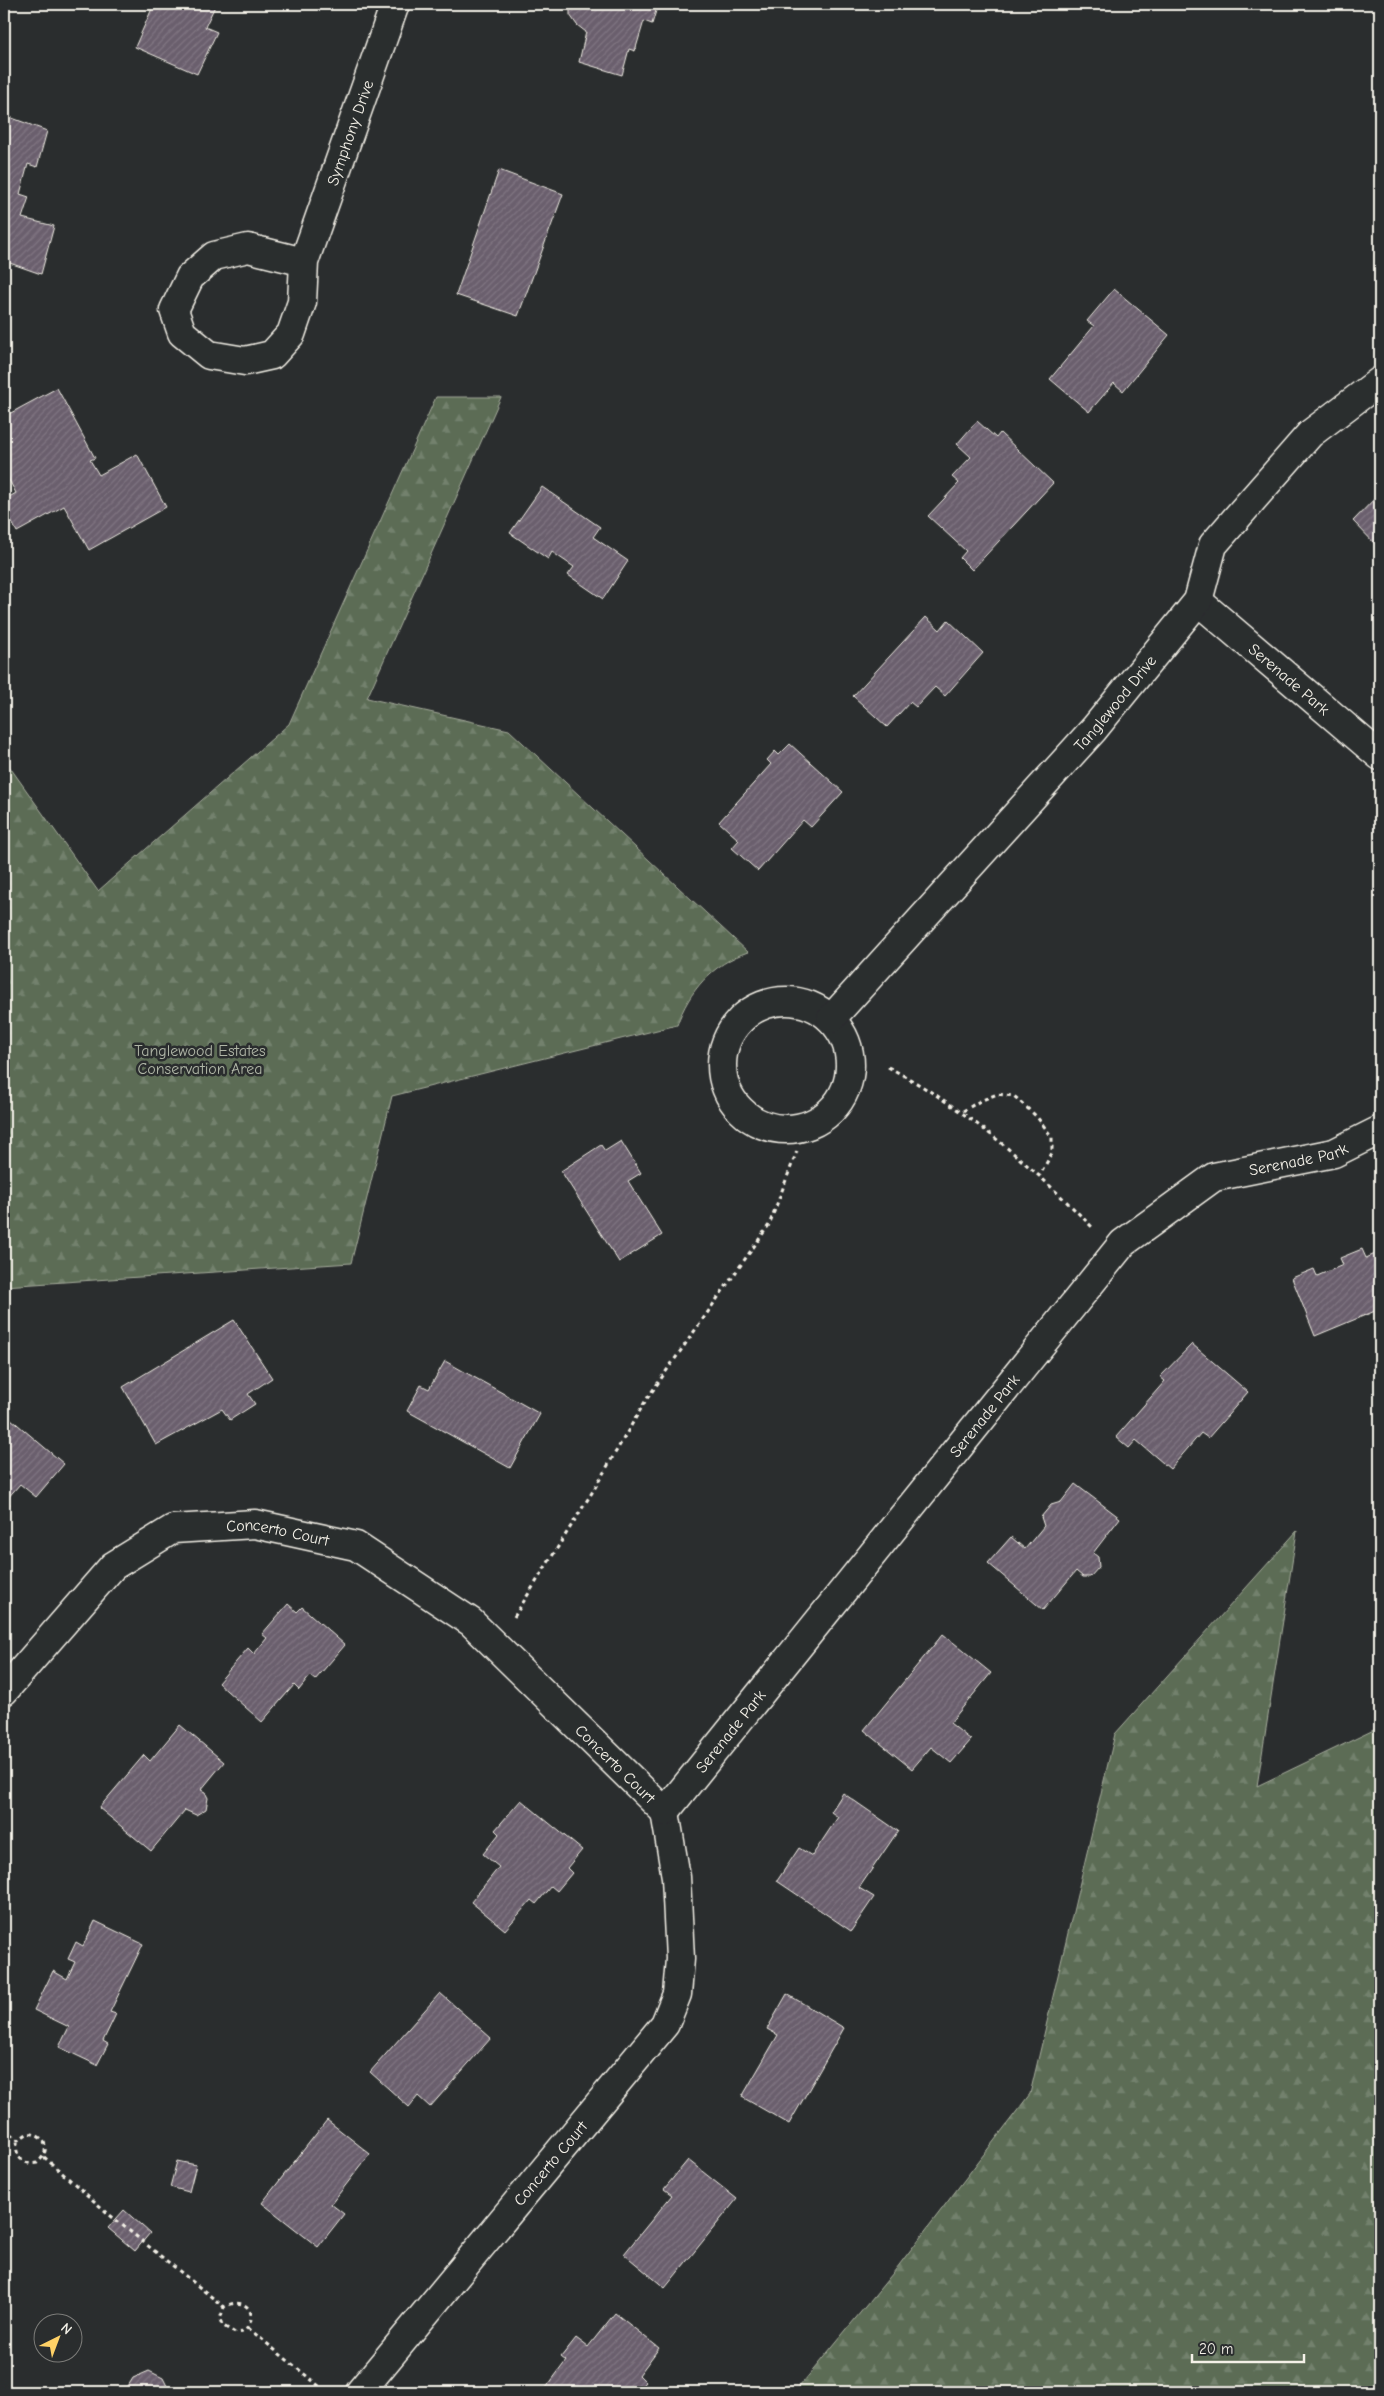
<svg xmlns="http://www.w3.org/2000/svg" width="1384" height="2396" font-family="'Comic Neue',sans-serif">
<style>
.forest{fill:url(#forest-firs);stroke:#a8ae9e}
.building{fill:url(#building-hatch);stroke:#f4f1e8}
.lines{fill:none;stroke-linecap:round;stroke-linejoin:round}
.street-casing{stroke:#f4f1e8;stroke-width:31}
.path{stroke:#f4f1e8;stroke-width:3;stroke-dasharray:4 4;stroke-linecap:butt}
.street{stroke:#2a2d2e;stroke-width:28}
.labels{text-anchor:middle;stroke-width:5;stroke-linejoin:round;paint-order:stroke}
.street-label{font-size:16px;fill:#f4f1e8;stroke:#2a2d2e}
.park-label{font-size:16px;fill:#afb5a6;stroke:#2a2d2e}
</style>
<defs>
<pattern id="forest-firs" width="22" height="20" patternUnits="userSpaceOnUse" patternTransform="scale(1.25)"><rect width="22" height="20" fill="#5b6c55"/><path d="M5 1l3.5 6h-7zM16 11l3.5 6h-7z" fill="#73816d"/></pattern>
<pattern id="building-hatch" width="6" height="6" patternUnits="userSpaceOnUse" patternTransform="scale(1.25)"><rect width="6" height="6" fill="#6a5e6d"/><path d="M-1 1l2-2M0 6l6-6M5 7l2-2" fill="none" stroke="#807682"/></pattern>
</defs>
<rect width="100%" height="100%" fill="#2a2d2e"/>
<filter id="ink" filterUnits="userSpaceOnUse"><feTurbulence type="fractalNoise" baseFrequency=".02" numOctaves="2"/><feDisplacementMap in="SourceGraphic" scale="10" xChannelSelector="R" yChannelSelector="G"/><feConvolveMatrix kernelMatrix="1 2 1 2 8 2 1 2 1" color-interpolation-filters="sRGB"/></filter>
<g filter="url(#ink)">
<g class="forest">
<path d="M 436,397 L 501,397 L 367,698 L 509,730 L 748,952 C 712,964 689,991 677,1025 L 392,1096 L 351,1263 L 4,1286 L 4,759 L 98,891 L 289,724 Z"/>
<polygon points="1297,1531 1257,1786 1380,1727 1380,2392 795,2392 893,2273 1030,2094 1115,1734"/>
</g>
<g class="building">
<polygon points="154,4 216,4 205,27 217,32 197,74 135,47"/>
<polygon points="570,4 658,4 652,24 644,21 635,51 629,49 622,75 579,62 586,32 577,25 570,15"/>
<polygon points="4,115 47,131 37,167 28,164 20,194 29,197 22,218 54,226 41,274 4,261"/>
<polygon points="499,170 563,194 518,316 456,295"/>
<polygon points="1114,289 1169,335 1123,391 1114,383 1089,412 1050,379 1094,326 1087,321"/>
<polygon points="57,388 95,458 90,460 99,475 137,454 166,507 89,550 64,506 17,532 4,507 4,500 16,493 4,471 4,423 9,421 7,415"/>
<polygon points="977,421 996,438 1000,433 1053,483 972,570 960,558 966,551 928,516 959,483 952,477 971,457 957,444"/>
<polygon points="542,487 600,527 593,537 628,561 603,599 568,575 574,567 552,552 548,559 510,533"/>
<polygon points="1380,493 1380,549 1353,521"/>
<polygon points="926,617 940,630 948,620 983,653 945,696 935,687 916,707 910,702 887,727 853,696"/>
<polygon points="790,744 843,792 811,827 803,820 758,871 732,848 739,840 719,822 771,764 767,760 775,751 779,755"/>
<polygon points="621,1141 641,1173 628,1181 662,1235 619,1262 561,1171 601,1145 605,1151"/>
<polygon points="1362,1249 1366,1258 1380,1252 1380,1309 1315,1336 1292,1278 1314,1269 1317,1276 1343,1265 1340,1258"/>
<polygon points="234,1320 272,1378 248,1394 255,1404 230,1420 222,1409 156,1445 123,1387"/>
<polygon points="1192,1344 1248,1392 1208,1438 1201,1433 1170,1469 1136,1440 1129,1448 1116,1437 1165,1381 1160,1377"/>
<polygon points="445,1361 540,1414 510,1468 407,1411 421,1385 429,1389"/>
<polygon points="4,1413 64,1464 36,1497 20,1484 6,1500 10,1504 4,1511"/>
<polygon points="1075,1484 1120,1518 1093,1553 1098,1557 1099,1567 1090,1577 1083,1577 1076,1571 1043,1610 988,1563 1011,1537 1025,1549 1044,1526 1041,1517 1051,1505 1061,1502"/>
<polygon points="288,1604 297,1612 302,1607 345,1645 315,1680 310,1676 299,1690 294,1685 262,1722 218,1683 248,1648 254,1654 267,1638 262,1634"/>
<polygon points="943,1634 991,1673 950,1723 971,1740 951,1763 931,1747 912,1769 864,1730"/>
<polygon points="180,1725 224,1762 201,1790 205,1792 208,1798 206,1809 196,1815 185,1810 151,1851 99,1808 144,1755 150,1761"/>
<polygon points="843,1793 898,1831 859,1888 874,1897 851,1931 777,1881 799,1848 812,1856 838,1817 831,1812"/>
<polygon points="521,1800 582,1850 567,1868 572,1873 557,1891 551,1886 536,1904 531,1900 505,1930 471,1902 499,1867 483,1854 499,1834 495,1830"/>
<polygon points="95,1921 143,1944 110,2012 116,2014 103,2041 108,2044 97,2065 59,2047 69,2027 34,2010 53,1971 67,1979 75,1962 68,1959 76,1942 83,1946"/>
<polygon points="440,1993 491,2038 430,2107 418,2096 409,2107 370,2072"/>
<polygon points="787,1994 844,2028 789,2124 742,2097 778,2035 767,2029"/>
<polygon points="327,2120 370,2154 331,2204 344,2214 318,2247 262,2203"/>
<polygon points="688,2160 737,2199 665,2288 624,2254 672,2195 664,2189"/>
<polygon points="177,2161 196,2165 189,2192 170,2187"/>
<polygon points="124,2210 150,2233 135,2251 108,2228"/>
<polygon points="615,2313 659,2348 639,2375 646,2382 637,2392 624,2390 622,2392 543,2392 566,2361 561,2357 576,2338 588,2347"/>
<polygon points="149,2371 163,2378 170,2392 109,2392 118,2389 125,2391 133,2378"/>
</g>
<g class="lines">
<g class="street-casing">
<g id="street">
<path id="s1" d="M 304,262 L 248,248 L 214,256 L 190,277 L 174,310 L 182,333 L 209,355 L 245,361 L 272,355 L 291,334 L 302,302 L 304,262 L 395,4"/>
<path id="s2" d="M 1198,601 L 1380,756"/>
<circle cx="786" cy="1065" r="64"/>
<path id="s3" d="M 831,1019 L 1094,729 L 1198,601 L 1213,545 L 1253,499 L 1310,434 L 1380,381"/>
<path id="s4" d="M 4,1691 L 113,1566 L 173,1529 L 255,1524 L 356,1546 L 471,1622 L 665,1812 L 676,1877 L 680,1959 L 677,1994 L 665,2024 L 360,2392"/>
<path id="s5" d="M 665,1812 L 1123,1243 L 1214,1177 L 1334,1153 L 1380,1130"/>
</g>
</g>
<g class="path">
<path d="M 888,1067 C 966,1108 1031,1165 1093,1228"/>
<polyline points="963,1111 980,1101 997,1094 1014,1096 1037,1117 1052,1137 1052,1153 1040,1175"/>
<polyline points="514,1617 593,1491 646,1400 769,1225 797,1151"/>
<path d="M 4,2129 L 18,2140 L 28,2133 C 47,2136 51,2151 37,2163 C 22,2166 13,2154 18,2140"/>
<path d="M 44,2157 L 111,2216 L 224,2307 C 245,2295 261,2314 244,2332 L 235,2333 L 222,2325 L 220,2319 L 224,2307"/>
<polyline points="248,2328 325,2391"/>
</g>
<use href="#street" class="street"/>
</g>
</g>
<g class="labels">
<g class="street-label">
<text dy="6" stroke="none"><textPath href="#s1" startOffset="524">Symphony Drive</textPath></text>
<text dy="6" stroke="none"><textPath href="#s2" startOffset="120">Serenade Park</textPath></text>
<text dy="6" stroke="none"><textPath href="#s3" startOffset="425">Tanglewood Drive</textPath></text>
<text dy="6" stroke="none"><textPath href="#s5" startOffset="929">Serenade Park</textPath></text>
<text dy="6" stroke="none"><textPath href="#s5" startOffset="509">Serenade Park</textPath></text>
<text dy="6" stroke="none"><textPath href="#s4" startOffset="342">Concerto Court</textPath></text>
<text dy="6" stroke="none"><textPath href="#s5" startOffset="104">Serenade Park</textPath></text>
<text dy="6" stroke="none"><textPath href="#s4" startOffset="762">Concerto Court</textPath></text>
<text transform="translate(550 2163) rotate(-50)" y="6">Concerto Court</text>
</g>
<g class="park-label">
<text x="200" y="1056">Tanglewood Estates<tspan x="200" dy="18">Conservation Area</tspan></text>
</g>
</g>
<rect width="1384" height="2396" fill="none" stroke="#2a2d2e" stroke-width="20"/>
<rect x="10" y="10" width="1364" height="2376" fill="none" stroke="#f4f1e8" stroke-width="2" filter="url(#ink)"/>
<g transform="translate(58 2338) rotate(42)"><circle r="24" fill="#2a2d2e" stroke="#7b7b78"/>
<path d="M0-4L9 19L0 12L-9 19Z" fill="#ffd166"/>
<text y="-8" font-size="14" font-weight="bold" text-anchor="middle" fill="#f4f1e8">N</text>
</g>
<path d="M1192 2354v8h112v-8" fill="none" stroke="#f4f1e8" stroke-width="2.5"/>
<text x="1199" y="2354" font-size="15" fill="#f4f1e8" stroke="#2a2d2e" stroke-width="4" paint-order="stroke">20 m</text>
</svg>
